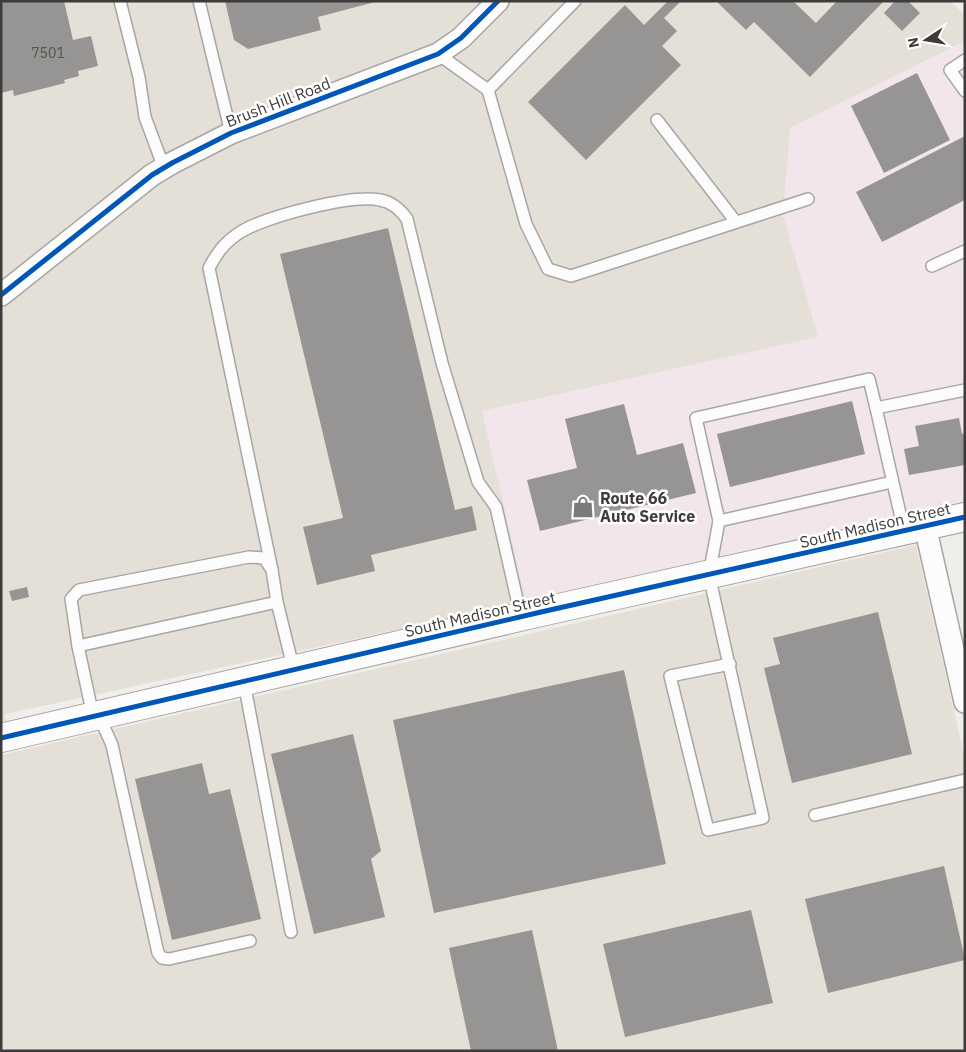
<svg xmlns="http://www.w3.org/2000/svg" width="966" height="1052" font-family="'IBM Plex Sans',sans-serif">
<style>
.commercial{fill:#f2e5eb}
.built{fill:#e5e0d7}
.building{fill:#979593}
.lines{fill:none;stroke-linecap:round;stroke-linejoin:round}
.service-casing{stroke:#a8a6a4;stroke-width:14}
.minor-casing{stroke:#a8a6a4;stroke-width:24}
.tertiary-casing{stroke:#a8a6a4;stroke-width:30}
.service{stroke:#fdfcfc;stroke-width:11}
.minor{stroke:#fdfcfc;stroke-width:21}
.tertiary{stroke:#fdfcfc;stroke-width:28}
.cycleway-casing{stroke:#fff;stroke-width:8}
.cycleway{stroke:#0057b8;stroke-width:5}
.labels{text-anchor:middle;stroke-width:5;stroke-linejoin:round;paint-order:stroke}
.number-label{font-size:14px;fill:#545250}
.street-label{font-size:16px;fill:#3d3c3a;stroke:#fff}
.poi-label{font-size:16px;font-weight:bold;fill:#3d3c3a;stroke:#fff;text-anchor:start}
</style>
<rect width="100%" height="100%" fill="#f0eeea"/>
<polygon class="commercial" points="965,41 965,504 526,602 482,411 818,337 783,215 789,128"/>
<g class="built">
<polygon points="1,1 950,1 965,15 965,41 790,128 783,215 818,337 482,411 526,602 5,714 6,721 1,722"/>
<polygon points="916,545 965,759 965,1051 1,1051 1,755"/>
</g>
<g class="building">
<polygon points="1,1 64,1 73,40 91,36 98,66 78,71 79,76 64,80 65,83 14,96 13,90 1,93"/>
<polygon points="225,1 374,1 375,2 318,17 321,30 248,49 234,40"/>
<polygon points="668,1 681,1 664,18 677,31 662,46 681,65 586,160 528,102 625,5 644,25"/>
<polygon points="716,1 793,1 816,23 837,1 884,1 810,77 754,22 746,30"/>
<polygon points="895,1 908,1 920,13 902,31 884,13"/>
<polygon points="917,73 950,140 884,173 851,106"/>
<polygon points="965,136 965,200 882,242 856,192"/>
<polygon points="388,228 455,510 472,506 477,530 371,555 375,571 317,585 303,527 343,518 280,254"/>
<polygon points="852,401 865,454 730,487 717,434"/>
<polygon points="624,404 637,455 683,443 696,493 540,531 527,480 577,468 565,419"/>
<polygon points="959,418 962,434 965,433 965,465 909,475 904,449 919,446 915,426"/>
<polygon points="27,587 29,597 12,601 9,591"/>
<polygon points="878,612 912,754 792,783 764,668 780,664 773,638"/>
<polygon points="624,670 666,864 434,913 393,720"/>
<polygon points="353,734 381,851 371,859 385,917 314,934 271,754"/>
<polygon points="202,763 209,794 230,789 261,919 172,940 135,779"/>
<polygon points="944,866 965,960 828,993 805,899"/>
<polygon points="751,910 773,1003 625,1037 603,944"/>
<polygon points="532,930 558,1051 471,1051 449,948"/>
</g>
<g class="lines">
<g class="service-casing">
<g id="service">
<polyline points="120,1 139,77 145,117 164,168"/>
<polyline points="199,1 231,133"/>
<polyline points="438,54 488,90 575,1"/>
<polyline points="965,60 950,70 965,91"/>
<polyline points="488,90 526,224 548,269 571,276 808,199"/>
<polyline points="657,120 736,222"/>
<polyline points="932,266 965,251"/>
<polyline points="876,408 869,379 696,418 719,521 892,482"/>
<polyline points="719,521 709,575 763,818 708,830 670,676 730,664"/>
<polyline points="904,531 876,408 965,390"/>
<path d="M 272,570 L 209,268 C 217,253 224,243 239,233 C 263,217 351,194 380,200 C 392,202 400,209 407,219 L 442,363 L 478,482 L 496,507 L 521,617"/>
<polyline points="78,646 71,599 79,590 249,557 264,558 272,570 277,602"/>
<polyline points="244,682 291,932"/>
<polyline points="815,815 965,780"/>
<polyline points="250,941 169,959 162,958 158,953 112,745 104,727 93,716 78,646 277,602 294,671"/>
</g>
</g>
<g class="minor-casing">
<g id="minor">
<polyline points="1,295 152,175 172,163 231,133 438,54 461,38 498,1"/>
<polyline points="925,526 965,702"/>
</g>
</g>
<g class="tertiary-casing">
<polyline id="tertiary" points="1,738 541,612 965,517"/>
</g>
<use href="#service" class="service"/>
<use href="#minor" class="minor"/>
<use href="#tertiary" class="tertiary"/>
<g class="cycleway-casing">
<g id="cycleway">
<polyline points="1,295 152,175 172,163 231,133 438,54 461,38 498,1"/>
<polyline points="1,738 541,612 965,517"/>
</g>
</g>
<use href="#cycleway" class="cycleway"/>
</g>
<defs>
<g id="shop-bare" transform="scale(1.725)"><path d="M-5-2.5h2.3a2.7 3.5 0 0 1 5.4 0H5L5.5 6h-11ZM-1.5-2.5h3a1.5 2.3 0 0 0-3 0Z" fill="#7c7a78" stroke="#fff" stroke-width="2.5" paint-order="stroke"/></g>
</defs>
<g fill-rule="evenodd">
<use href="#shop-bare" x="583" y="507"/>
</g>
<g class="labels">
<g class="number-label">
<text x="48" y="58">7501</text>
</g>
<g class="street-label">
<text transform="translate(278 102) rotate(-21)" y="6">Brush Hill Road</text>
<text transform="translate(875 525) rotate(-13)" y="6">South Madison Street</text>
<text transform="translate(480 614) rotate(-13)" y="6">South Madison Street</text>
</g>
<g class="poi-label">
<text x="600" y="504">Route 66<tspan x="600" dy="18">Auto Service</tspan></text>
</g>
</g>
<rect width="966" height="1052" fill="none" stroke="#3d3c3a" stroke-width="5"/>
<g transform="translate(926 40) rotate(258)" stroke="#ffffff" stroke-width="4" paint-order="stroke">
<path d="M0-4L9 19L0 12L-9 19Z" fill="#3d3c3a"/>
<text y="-8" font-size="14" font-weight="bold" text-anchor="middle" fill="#3d3c3a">N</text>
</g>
</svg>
